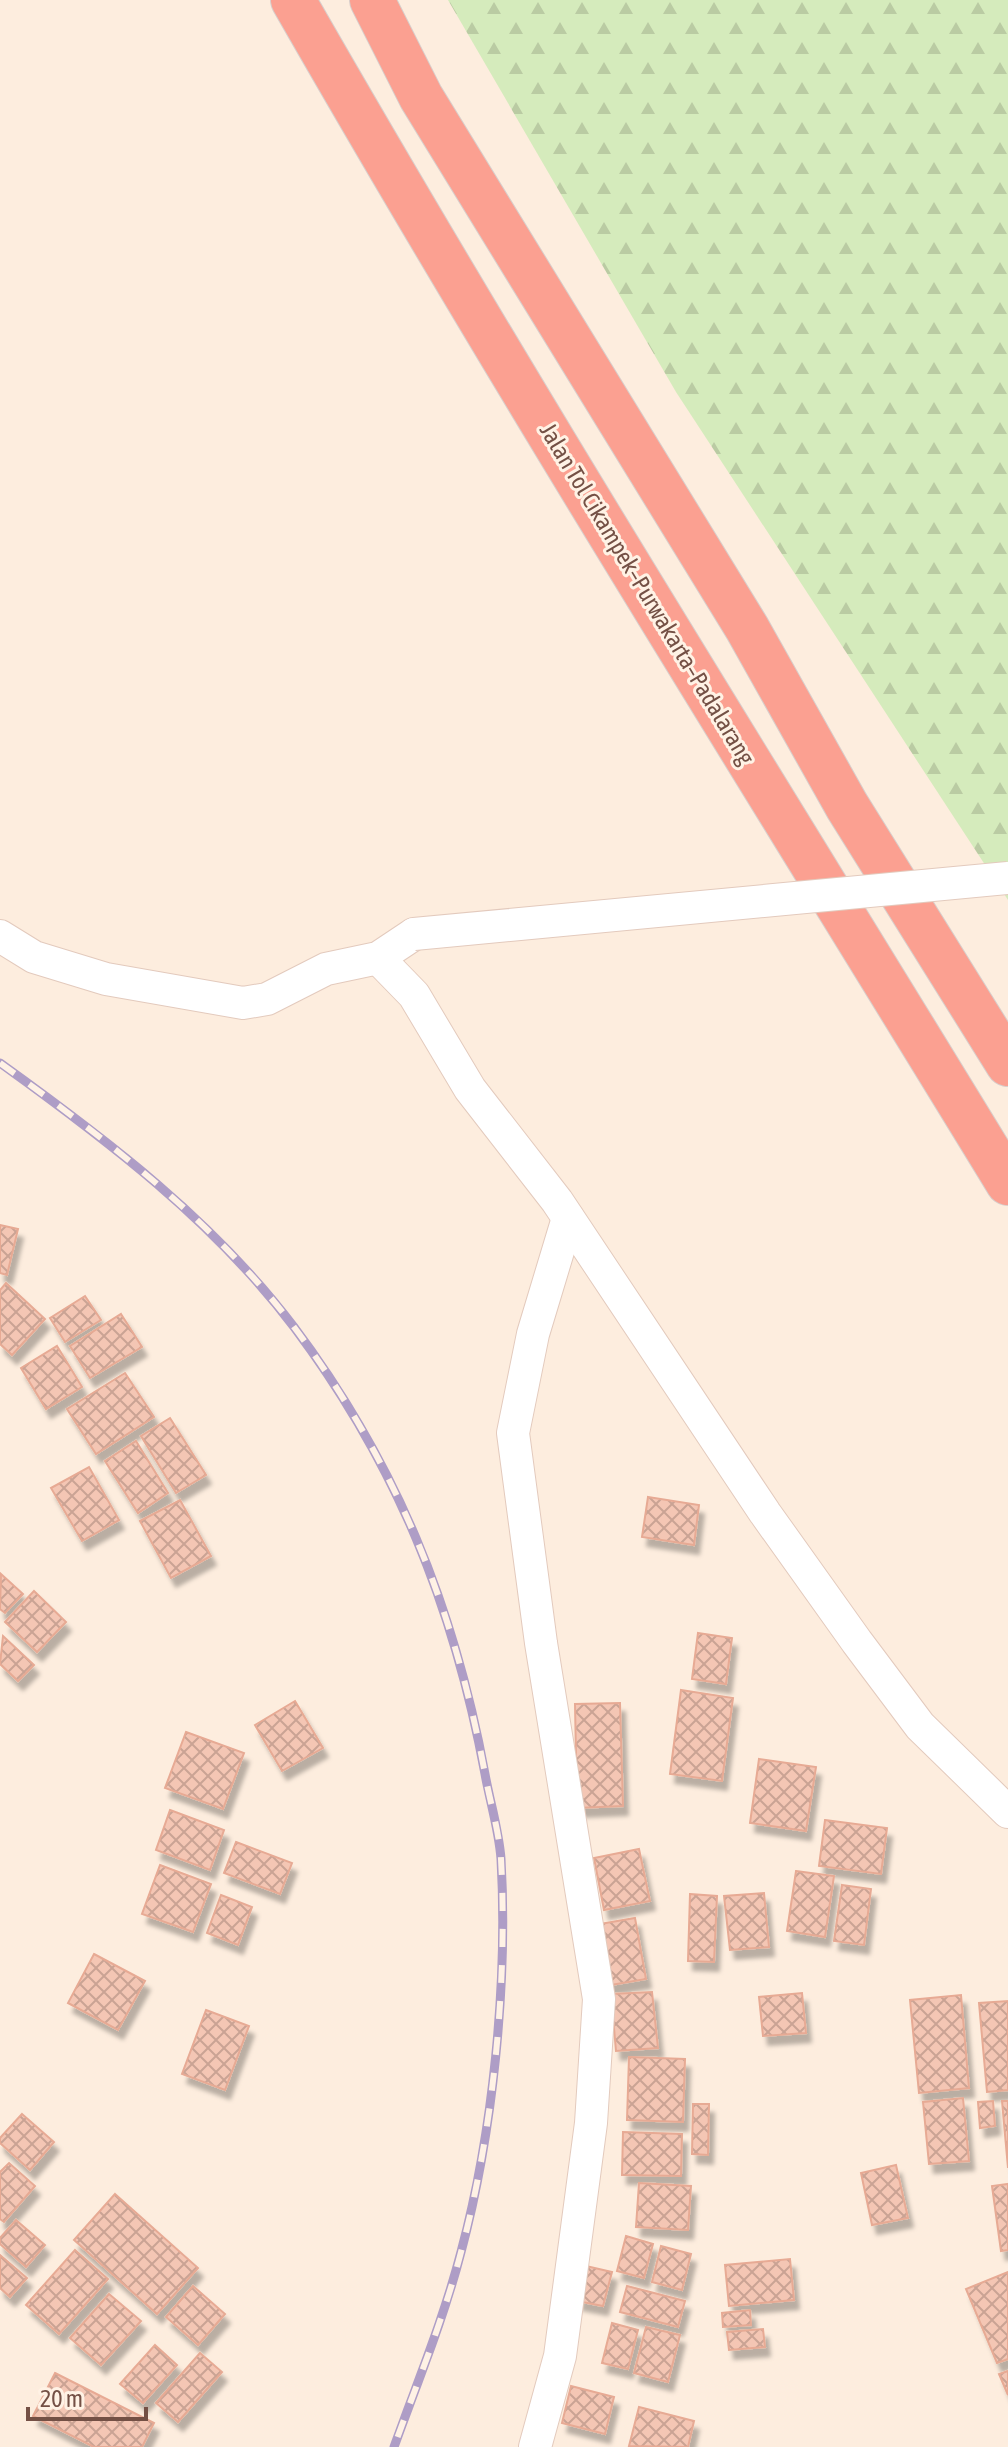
<svg xmlns="http://www.w3.org/2000/svg" width="1008" height="2447" font-family="'Asap Condensed',sans-serif">
<style>
.forest{fill:url(#forest-firs)}
.building{fill:url(#building-cross-hatch);stroke:#e7aa94;stroke-width:2;filter:url(#shadow)}
.lines{fill:none;stroke-linecap:round;stroke-linejoin:round}
.street-casing{stroke:#e3cabd;stroke-width:34}
.highway-casing{stroke:#d8cecb;stroke-width:46}
.street{stroke:#fff;stroke-width:32}
.highway{stroke:#fba091;stroke-width:44}
.rail-casing{stroke:#ae9dc6;stroke-width:9}
.rail{stroke:#fff2e5;stroke-width:6;stroke-dasharray:18;stroke-linecap:butt}
.street-bridge-casing{stroke:#e3cabd;stroke-width:34;stroke-linecap:butt}
.street-bridge{stroke:#fff;stroke-width:32}
.labels{text-anchor:middle;stroke-width:6;stroke-linejoin:round;paint-order:stroke}
.street-label{font-size:24px;fill:#745045;stroke:#fff2e5}
</style>
<defs>
<pattern id="forest-firs" width="22" height="20" patternUnits="userSpaceOnUse" patternTransform="scale(2)"><rect width="22" height="20" fill="#d5ebbc"/><path d="M5 1l3.5 6h-7zM16 11l3.5 6h-7z" fill="#bacba3"/></pattern>
<pattern id="building-cross-hatch" width="8" height="8" patternUnits="userSpaceOnUse" patternTransform="scale(2)"><rect width="8" height="8" fill="#f4c6b4"/><path d="M0 0l8 8M0 8l8-8" fill="none" stroke="#caa394"/></pattern>
<filter id="shadow"><feDropShadow dx="5" dy="9" stdDeviation="2" flood-color="#0004"/></filter>
</defs>
<rect width="100%" height="100%" fill="#fdedde"/>
<polygon class="forest" points="448,0 1008,0 1008,900 676,392"/>
<g class="building">
<polygon points="0,1225 18,1229 7,1275 0,1273"/>
<polygon points="6,1283 45,1319 12,1355 0,1344 0,1290"/>
<polygon points="85,1296 101,1320 65,1342 50,1318"/>
<polygon points="121,1314 142,1347 90,1378 70,1346"/>
<polygon points="57,1346 82,1387 46,1409 21,1368"/>
<polygon points="125,1373 154,1417 96,1454 67,1409"/>
<polygon points="170,1418 206,1475 176,1493 141,1436"/>
<polygon points="136,1441 168,1493 138,1513 105,1461"/>
<polygon points="89,1467 119,1520 82,1541 51,1488"/>
<polygon points="648,1497 699,1505 694,1545 642,1537"/>
<polygon points="180,1500 211,1556 171,1578 140,1521"/>
<polygon points="1,1574 23,1594 5,1613 0,1609"/>
<polygon points="34,1591 66,1622 37,1652 5,1622"/>
<polygon points="698,1633 732,1638 726,1684 692,1679"/>
<polygon points="3,1636 34,1665 18,1681 0,1664"/>
<polygon points="681,1690 733,1698 722,1781 670,1774"/>
<polygon points="295,1701 323,1748 282,1771 255,1725"/>
<polygon points="620,1703 623,1806 577,1808 575,1704"/>
<polygon points="186,1732 244,1753 223,1809 165,1788"/>
<polygon points="759,1759 816,1767 806,1831 750,1823"/>
<polygon points="170,1810 224,1830 210,1870 156,1850"/>
<polygon points="825,1820 887,1828 881,1874 819,1866"/>
<polygon points="236,1842 292,1863 280,1894 224,1873"/>
<polygon points="639,1849 650,1901 604,1910 594,1858"/>
<polygon points="160,1865 211,1884 193,1932 142,1914"/>
<polygon points="796,1871 834,1876 825,1937 787,1931"/>
<polygon points="842,1885 871,1889 864,1945 834,1941"/>
<polygon points="764,1893 769,1947 730,1950 724,1896"/>
<polygon points="690,1894 717,1896 714,1962 688,1961"/>
<polygon points="221,1895 252,1907 238,1945 207,1933"/>
<polygon points="635,1918 646,1979 605,1986 594,1925"/>
<polygon points="94,1954 145,1981 118,2030 68,2003"/>
<polygon points="652,1992 658,2048 616,2051 611,1994"/>
<polygon points="802,1993 806,2033 763,2036 759,1997"/>
<polygon points="961,1995 969,2088 919,2093 910,2000"/>
<polygon points="1008,2001 1008,2090 987,2092 979,2003"/>
<polygon points="206,2010 249,2026 225,2090 182,2074"/>
<polygon points="629,2057 685,2059 683,2122 627,2120"/>
<polygon points="963,2098 969,2161 929,2164 923,2102"/>
<polygon points="993,2101 995,2126 980,2128 978,2102"/>
<polygon points="1002,2101 1008,2101 1008,2168"/>
<polygon points="693,2104 709,2104 708,2155 692,2154"/>
<polygon points="22,2114 54,2142 30,2170 0,2143 0,2138"/>
<polygon points="623,2132 682,2134 681,2176 622,2175"/>
<polygon points="9,2163 35,2186 4,2222 0,2219 0,2172"/>
<polygon points="896,2165 908,2218 872,2225 861,2173"/>
<polygon points="639,2183 691,2186 688,2230 636,2227"/>
<polygon points="1008,2184 1008,2250 1001,2251 992,2186"/>
<polygon points="115,2194 198,2268 157,2314 74,2240"/>
<polygon points="16,2220 45,2245 26,2267 0,2244 0,2238"/>
<polygon points="626,2236 653,2244 644,2278 617,2271"/>
<polygon points="661,2246 691,2254 682,2290 652,2282"/>
<polygon points="75,2250 108,2279 59,2334 26,2305"/>
<polygon points="0,2255 27,2278 10,2297 0,2288"/>
<polygon points="790,2259 794,2300 729,2306 725,2265"/>
<polygon points="586,2266 612,2272 603,2306 577,2301"/>
<polygon points="1008,2272 1008,2359 997,2363 966,2289"/>
<polygon points="193,2286 225,2314 198,2345 166,2317"/>
<polygon points="627,2286 685,2301 678,2327 620,2312"/>
<polygon points="109,2294 141,2321 101,2365 70,2338"/>
<polygon points="750,2310 751,2325 723,2327 722,2313"/>
<polygon points="612,2323 638,2330 628,2369 602,2363"/>
<polygon points="646,2327 680,2335 668,2382 634,2373"/>
<polygon points="763,2329 765,2347 729,2350 727,2332"/>
<polygon points="155,2345 177,2365 143,2403 120,2384"/>
<polygon points="200,2353 222,2372 178,2422 156,2403"/>
<polygon points="1008,2371 1008,2395 999,2374"/>
<polygon points="55,2373 154,2423 142,2447 94,2447 33,2416"/>
<polygon points="571,2386 614,2397 605,2434 562,2423"/>
<polygon points="639,2407 694,2421 688,2447 629,2446"/>
</g>
<g class="lines">
<g class="street-casing">
<g id="street">
<polyline points="0,936 34,957 106,979 243,1003 267,999 326,969 378,958 414,934"/>
<polyline points="378,958 414,995 470,1089 557,1201 765,1513 857,1642 920,1726 1008,1812"/>
<polyline points="535,2447 560,2356 591,2123 599,1999 541,1643 513,1433 533,1334 568,1218"/>
</g>
</g>
<g class="highway-casing">
<g id="highway">
<path d="M 293,0 C 522,400 768,790 1008,1183"/>
<polyline points="372,0 421,97 747,628 847,806 1008,1064"/>
</g>
</g>
<use href="#street" class="street"/>
<use href="#highway" class="highway"/>
<g class="rail-casing">
<path id="rail" d="M 0,1063 C 107,1140 214,1221 294,1327 C 396,1463 454,1606 485,1774 C 490,1802 499,1831 501,1859 C 508,1982 493,2133 461,2252 C 444,2318 417,2383 394,2447"/>
</g>
<use href="#rail" class="rail"/>
<g class="street-bridge-casing">
<polyline id="street-bridge" points="414,934 1008,878"/>
</g>
<use href="#street-bridge" class="street-bridge"/>
</g>
<g class="labels">
<g class="street-label">
<text transform="translate(647 594) rotate(59)" y="8">Jalan Tol Cikampek–Purwakarta–Padalarang</text>
</g>
</g>
<path d="M28 2407v12h118v-12" fill="none" stroke="#745045" stroke-width="4"/>
<text x="40" y="2407" font-size="24" fill="#745045" stroke="#fff2e5" stroke-width="6" paint-order="stroke">20 m</text>
</svg>
